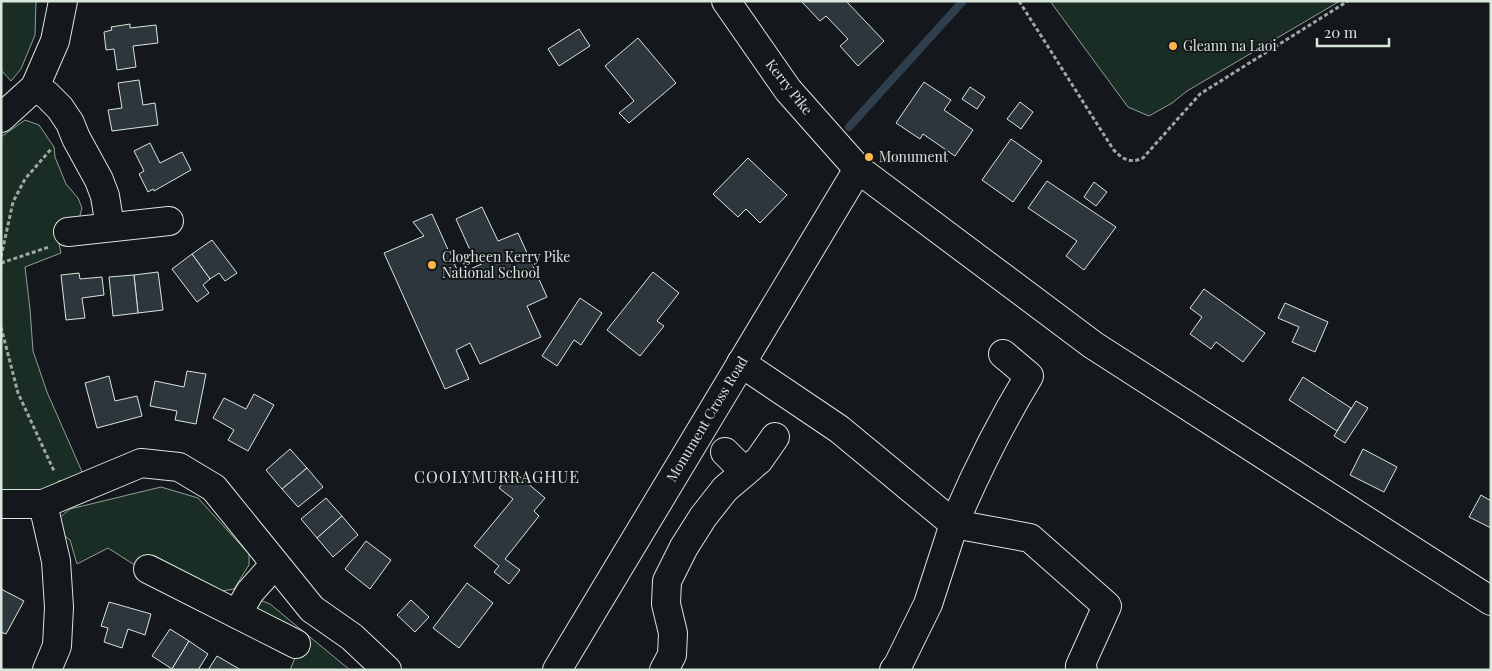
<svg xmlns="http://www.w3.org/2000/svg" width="1492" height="671" font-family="'Playfair Display',serif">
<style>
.green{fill:#1a2d24;stroke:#939e99}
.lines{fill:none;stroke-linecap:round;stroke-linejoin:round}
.stream{stroke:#2f3f4d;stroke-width:8}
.building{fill:#2c363c;stroke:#d8e6dc}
.minor-casing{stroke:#d8e6dc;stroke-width:30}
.path{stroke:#9da8a2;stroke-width:3;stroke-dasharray:4 2.5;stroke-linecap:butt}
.minor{stroke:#14181c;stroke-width:28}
.poi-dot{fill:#ffb74d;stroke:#14181c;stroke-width:2}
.labels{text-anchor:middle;stroke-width:4;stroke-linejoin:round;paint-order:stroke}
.poi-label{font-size:14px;fill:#d8e6dc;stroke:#14181c;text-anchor:start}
.street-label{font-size:14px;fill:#d8e6dc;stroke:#14181c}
.quarter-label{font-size:16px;letter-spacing:1px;fill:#d8e6dc;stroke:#14181c}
</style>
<rect width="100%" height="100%" fill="#14181c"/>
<g class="green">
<polygon points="1,1 36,1 35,35 21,69 11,81 1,70"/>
<polygon points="1050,1 1340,1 1187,91 1172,103 1149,116 1128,107"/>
<polygon points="25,120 39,125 54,147 55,157 66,184 78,198 82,208 78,223 57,234 61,253 25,267 30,309 33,351 47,392 83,474 64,486 60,480 48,490 1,499 1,137"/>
<polygon points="161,487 198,498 249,554 249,565 234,589 222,591 153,555 141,569 108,548 77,564 70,540 60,532 59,518 70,509"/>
<polygon points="260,600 270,604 350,670 290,670 300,646 251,605"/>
</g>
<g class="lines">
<polyline class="stream" points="849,127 963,1"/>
</g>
<g class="building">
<polygon points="801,1 846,1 884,41 858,66 840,46 848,39 826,16 820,21"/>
<polygon points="130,24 130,28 156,25 158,43 133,46 136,67 117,70 114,49 106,50 104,32 112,30 111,27"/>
<polygon points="579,29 590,46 559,66 548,49"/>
<polygon points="638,38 676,83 629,123 619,113 634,101 605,66"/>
<polygon points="139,80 143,105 155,103 158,125 112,131 108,110 122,108 118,83"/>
<polygon points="924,82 951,100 944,110 973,130 955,156 923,134 920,139 896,123"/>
<polygon points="970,87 985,97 977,109 962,99"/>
<polygon points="1020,102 1033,112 1021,129 1007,119"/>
<polygon points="1011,139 1042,161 1013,202 982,180"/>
<polygon points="150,143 160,163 182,152 191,170 154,191 153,189 148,192 139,174 144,171 134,151"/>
<polygon points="748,158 787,195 760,223 746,209 738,217 713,194"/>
<polygon points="1047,181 1116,227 1084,270 1066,256 1077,241 1028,208"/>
<polygon points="1094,182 1107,192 1096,206 1084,197"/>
<polygon points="482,207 498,241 518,233 547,297 527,306 541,337 480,364 470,343 456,350 469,379 445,389 384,253 424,236 413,222 432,214 459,274 486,262 484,257 475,261 456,219"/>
<polygon points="212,240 237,273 225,281 219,273 210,279 192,254"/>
<polygon points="192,254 210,279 203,285 209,293 197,302 172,269"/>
<polygon points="158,272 163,310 138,313 134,275"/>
<polygon points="653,272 679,293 657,321 664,326 640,356 607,330"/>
<polygon points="79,273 80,279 102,277 104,295 82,298 85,318 66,320 61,275"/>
<polygon points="134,275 138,313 113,316 109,277"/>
<polygon points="1204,289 1265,333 1243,362 1216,342 1211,349 1190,334 1202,317 1190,308"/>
<polygon points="580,298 602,313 581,345 574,340 557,366 542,356"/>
<polygon points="1285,303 1328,322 1315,352 1292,342 1299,327 1278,318"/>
<polygon points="187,371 206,374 196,424 175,420 177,411 150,406 155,381 184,387"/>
<polygon points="109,376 115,401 137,396 142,416 97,428 85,383"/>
<polygon points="1303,377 1351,408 1337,431 1289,400"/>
<polygon points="254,394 274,405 248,451 228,440 234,430 213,418 224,398 246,409"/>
<polygon points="1356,401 1368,408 1345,443 1334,436"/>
<polygon points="290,449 307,468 282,489 266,470"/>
<polygon points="1363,449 1397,467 1384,492 1350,475"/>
<polygon points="307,468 323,487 298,507 282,489"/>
<polygon points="513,471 545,498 534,511 539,516 505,559 520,570 509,584 494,572 499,566 474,546 513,499 499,488"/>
<polygon points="1481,495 1491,501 1491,528 1469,517"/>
<polygon points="326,498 342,516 317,538 301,519"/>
<polygon points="342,516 358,535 333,557 317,538"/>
<polygon points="366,541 391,560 370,589 345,569"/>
<polygon points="467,583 493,603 459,648 433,628"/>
<polygon points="1,589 24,601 6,634 1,632"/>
<polygon points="411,600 429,617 415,632 397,615"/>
<polygon points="109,602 151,614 145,635 128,629 122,648 104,642 108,628 101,626"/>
<polygon points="170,629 189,641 172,669 152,656"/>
<polygon points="189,641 208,654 198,670 173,670 172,669"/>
<polygon points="217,656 241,670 208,670"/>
</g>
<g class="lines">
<g class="minor-casing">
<g id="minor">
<polyline points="726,1 788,90 858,169 1093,345 1491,601"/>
<polyline points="35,87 47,95 60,108 70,123 76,138 99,180 105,196 110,227"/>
<polyline points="1,118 35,87 55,41 63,1"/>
<polyline points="68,232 169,221"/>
<path d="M 1003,354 L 1029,376 C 1000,424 976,472 954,524 L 1030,538 L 1107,606 L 1080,666 L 1083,670"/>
<polyline points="741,363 839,429 954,524 928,604 898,665 894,670"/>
<polyline points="725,452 745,472"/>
<polyline points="1,504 43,504 141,463 179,467 214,488 312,609 352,637 387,670"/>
<polyline points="43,504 56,561 59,607 57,646 47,670"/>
<polyline points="148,569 296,644"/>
<polyline points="237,614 250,592 275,564"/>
<polyline points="557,670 858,169"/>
<polyline points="664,670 672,655 673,633 666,604 667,581 684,547 703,517 725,489 759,460 775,437"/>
</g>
</g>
<g class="path">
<path d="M 1019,1 L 1113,149 C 1122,159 1130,164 1143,158 L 1200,94 L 1348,1"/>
<polyline points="1,257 13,202 25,179 52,148"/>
<polyline points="1,263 49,247"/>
<polyline points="1,327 18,393 54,471"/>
</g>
<use href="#minor" class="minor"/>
</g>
<g class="poi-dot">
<circle cx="1173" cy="46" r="5"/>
<circle cx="869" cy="157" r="5"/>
<circle cx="432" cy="265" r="5"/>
</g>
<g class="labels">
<g class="poi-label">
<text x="1183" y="51">Gleann na Laoi</text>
<text x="879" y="162">Monument</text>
<text x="442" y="262">Clogheen Kerry Pike<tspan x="442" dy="16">National School</tspan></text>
</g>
<g class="street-label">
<text transform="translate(789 87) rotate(52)" y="5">Kerry Pike</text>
<text transform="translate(707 419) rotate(-59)" y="5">Monument Cross Road</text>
</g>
<g class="quarter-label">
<text x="497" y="483">COOLYMURRAGHUE</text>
</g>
</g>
<rect width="1492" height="671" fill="none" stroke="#d8e6dc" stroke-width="5"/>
<path d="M1317 38v8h72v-8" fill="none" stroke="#d8e6dc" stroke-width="2.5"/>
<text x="1324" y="38" font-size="15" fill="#d8e6dc" stroke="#14181c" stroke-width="4" paint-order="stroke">20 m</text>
</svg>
